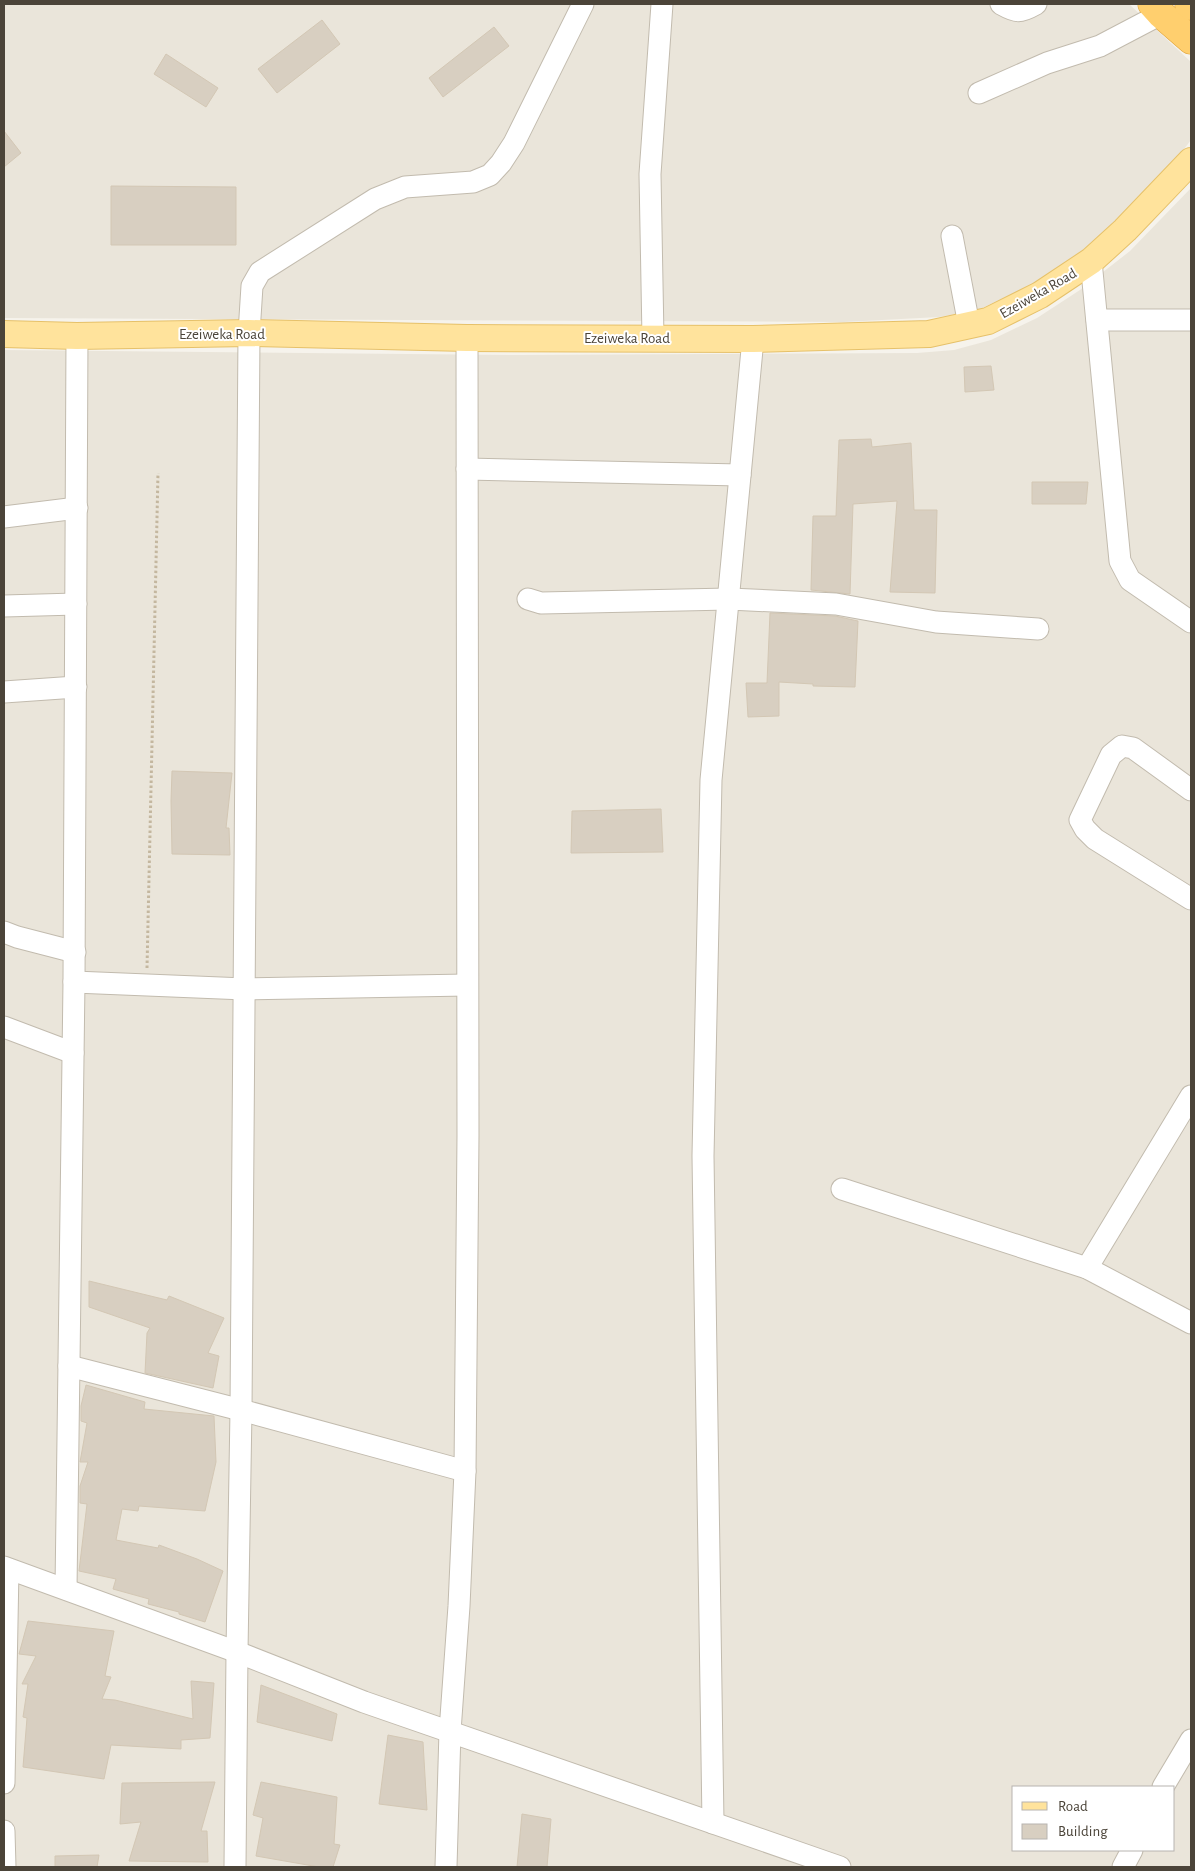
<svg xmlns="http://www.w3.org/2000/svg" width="1195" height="1871" font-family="'Alegreya Sans',sans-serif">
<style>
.residential{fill:#eae5da;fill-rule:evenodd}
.building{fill:#d8cfc1;stroke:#d3c7b4}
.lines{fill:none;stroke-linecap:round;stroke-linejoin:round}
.minor-casing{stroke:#c2bbae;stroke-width:23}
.major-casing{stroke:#e6c16a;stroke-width:28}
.highway-casing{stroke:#e0a43c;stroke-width:29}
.path{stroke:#c4b79f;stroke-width:3;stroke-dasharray:2.5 2.5;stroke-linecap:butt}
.minor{stroke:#fff;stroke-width:21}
.major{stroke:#ffe39c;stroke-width:26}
.highway{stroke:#ffcf6e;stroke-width:28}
.labels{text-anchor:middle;stroke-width:4;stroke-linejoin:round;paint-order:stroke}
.street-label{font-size:15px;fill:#4b4439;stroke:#fff}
</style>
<rect width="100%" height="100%" fill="#f6f3ec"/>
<g class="residential">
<polygon points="4,4 1129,4 1191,62 1191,140 1168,170 1098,239 1041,280 978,310 939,317 844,322 4,318"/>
<path d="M 1191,188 L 1191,1867 L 4,1867 L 4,350 L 519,355 L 917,353 L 954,350 L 991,340 L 1037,318 L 1080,290 L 1130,251 ZM 1014,1787 L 1174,1787 L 1174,1850 L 1014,1850 Z"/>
</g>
<g class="building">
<polygon points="322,20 340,44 277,93 258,69"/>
<polygon points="494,27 509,46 443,97 429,78"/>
<polygon points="166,54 218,88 206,107 154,74"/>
<polygon points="4,131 21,153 4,167"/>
<polygon points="111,186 236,187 236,245 111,245"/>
<polygon points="991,366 994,390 965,392 964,367"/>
<polygon points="871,439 872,447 911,443 914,510 937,510 935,593 890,592 897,501 853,504 850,594 811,590 813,516 836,516 839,440"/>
<polygon points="1032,482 1088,482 1086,504 1032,504"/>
<polygon points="770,613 835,616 858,621 855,687 813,686 813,684 779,682 779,716 748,717 746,683 767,683"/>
<polygon points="172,771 232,773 226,828 229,828 230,855 172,854 171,801"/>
<polygon points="661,809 663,852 571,853 572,811"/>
<polygon points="89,1281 167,1300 169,1296 224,1318 208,1353 219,1356 213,1388 145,1373 147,1333 150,1328 89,1307"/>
<polygon points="86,1385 145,1402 144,1409 214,1416 216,1462 205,1511 139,1506 138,1511 122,1509 116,1540 158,1548 159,1545 197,1559 223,1571 205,1622 179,1614 179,1612 148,1604 149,1599 113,1589 116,1579 79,1571 87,1504 80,1503 80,1486 88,1462 80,1462 87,1423 81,1421 81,1406"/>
<polygon points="28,1621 114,1631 105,1676 111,1677 102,1699 115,1700 193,1719 191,1681 214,1683 210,1738 181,1740 181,1749 111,1745 104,1779 23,1767 27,1718 23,1717 28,1684 22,1684 36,1656 19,1654"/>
<polygon points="261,1685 337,1714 332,1741 257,1722"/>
<polygon points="388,1735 423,1742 427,1810 379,1804"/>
<polygon points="215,1782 201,1831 207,1831 208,1862 129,1861 141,1822 120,1824 122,1783"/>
<polygon points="261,1782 337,1797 334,1844 340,1845 333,1867 319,1867 256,1856 263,1818 253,1815"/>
<polygon points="522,1814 551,1819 547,1867 517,1867"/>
<polygon points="99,1855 97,1867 55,1867 55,1856"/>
</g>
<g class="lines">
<g class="minor-casing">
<g id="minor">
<path d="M 1001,4 C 1017,13 1020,13 1036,4"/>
<polyline points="979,93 1047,63 1100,46 1161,14"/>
<polyline points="952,236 969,325"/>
<polyline points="1091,261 1120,561 1130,580 1191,622"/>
<polyline points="1097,320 1191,320"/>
<polyline points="653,338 650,174 662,4"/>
<polyline points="467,469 740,475"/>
<polyline points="4,517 77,508"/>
<polyline points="528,599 541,603 729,599 836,604 936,622 1038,629"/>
<polyline points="4,606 76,604"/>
<polyline points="4,692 76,687"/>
<polyline points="1191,790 1133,748 1122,746 1111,755 1080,820 1085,829 1095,839 1191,899"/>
<polyline points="4,932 17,937 75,952"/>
<polyline points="74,982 245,989 467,985"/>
<polyline points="4,1027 73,1053"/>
<polyline points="842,1189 1087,1268 1191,1323"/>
<polyline points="1087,1268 1191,1096"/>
<polyline points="69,1366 241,1410 465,1471"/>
<polyline points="4,1567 237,1652 364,1702 840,1867"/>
<polyline points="66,1589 74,982 77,336"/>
<polyline points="4,1783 8,1569"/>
<polyline points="1163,1787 1191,1740"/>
<polyline points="713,1823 703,1156 711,780 753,339"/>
<polyline points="4,1831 5,1867"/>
<polyline points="235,1867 237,1652 241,1410 249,333 252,286 260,272 375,199 405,187 473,182 490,175 501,163 514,143 583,4"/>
<polyline points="446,1867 450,1731 459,1606 465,1471 468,1135 467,338"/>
<polyline points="1123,1867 1132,1850"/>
</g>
</g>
<g class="major-casing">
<polyline id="major" points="4,334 77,336 249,333 467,338 753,339 929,334 988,321 1040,295 1091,261 1125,230 1191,161"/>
</g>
<g class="highway-casing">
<g id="highway">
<polyline points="1152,4 1161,14 1191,40"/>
<polyline points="1189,4 1191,6"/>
</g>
</g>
<polyline class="path" points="147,968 158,473"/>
<use href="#minor" class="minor"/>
<use href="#major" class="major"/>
<use href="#highway" class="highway"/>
</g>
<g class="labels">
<g class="street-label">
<text transform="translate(1038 293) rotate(-30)" y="5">Ezeiweka Road</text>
<text x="222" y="339">Ezeiweka Road</text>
<text x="627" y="343">Ezeiweka Road</text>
</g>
</g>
<rect width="1195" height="1871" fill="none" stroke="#4b4439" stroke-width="10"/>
<rect x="1012" y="1786" width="162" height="65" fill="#ffffff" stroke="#b7b4b0"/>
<rect x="1022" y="1802" width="25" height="8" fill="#ffe39c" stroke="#b7b4b0"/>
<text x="1058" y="1811" font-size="15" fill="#4b4439">Road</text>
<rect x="1022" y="1824" width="25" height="15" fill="#d8cfc1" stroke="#b7b4b0"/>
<text x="1058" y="1836" font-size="15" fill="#4b4439">Building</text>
</svg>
